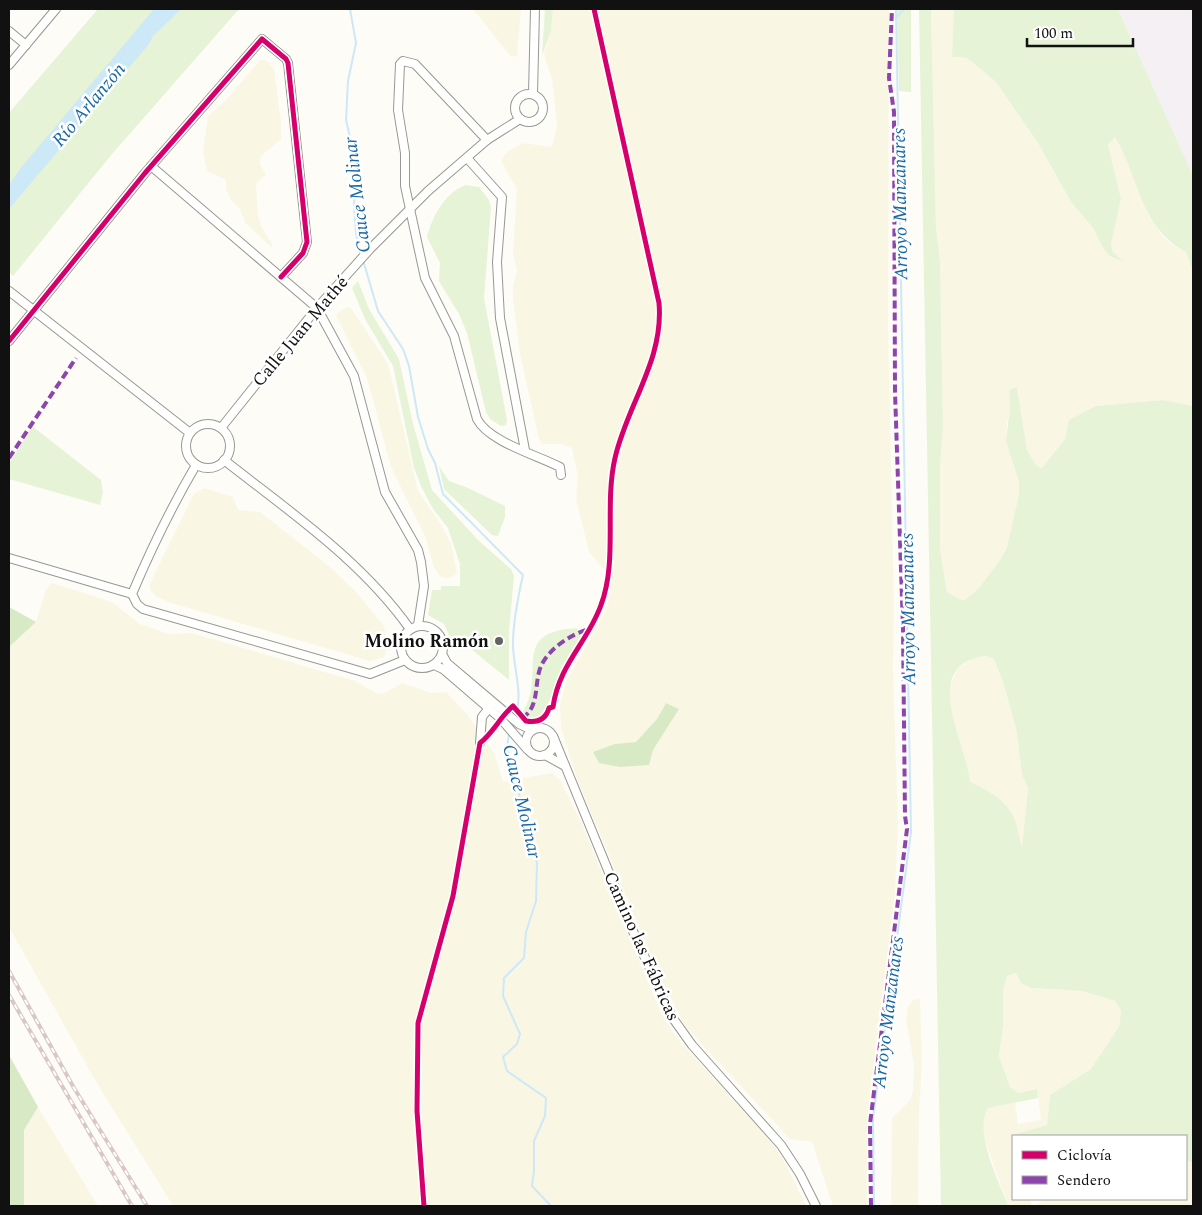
<svg xmlns="http://www.w3.org/2000/svg" width="1202" height="1215" font-family="Spectral,serif">
<style>
.industrial{fill:#f5f0f3}
.farmland{fill:#f9f7e4;fill-rule:evenodd}
.green{fill:#e7f3d7;fill-rule:evenodd}
.forest{fill:#d8eac5}
.water{fill:#cde8f7}
.lines{fill:none;stroke-linecap:round;stroke-linejoin:round}
.stream{stroke:#cde8f7;stroke-width:2}
.minor-casing{stroke:#979795;stroke-width:10}
.minor{stroke:#fffffe;stroke-width:8}
.rail-casing{stroke:#d9c6c7;stroke-width:4}
.rail{stroke:#fff;stroke-width:2;stroke-dasharray:5.5;stroke-linecap:butt}
.quiet{stroke:#8e44ad;stroke-width:4;stroke-dasharray:8 4;stroke-linecap:butt}
.cycleway-casing{stroke:#fff;stroke-width:8}
.cycleway{stroke:#d6006c;stroke-width:5}
.poi-dot{fill:#646362;stroke:#fff;stroke-width:2}
.labels{text-anchor:middle;stroke-width:5;stroke-linejoin:round;paint-order:stroke}
.street-label{font-size:18px;fill:#111;stroke:#fff}
.poi-label{font-size:18px;font-weight:bold;fill:#111;stroke:#fff;text-anchor:end}
.water-label{font-size:19px;font-style:italic;fill:#1768a6;stroke:#fff}
</style>
<rect width="100%" height="100%" fill="#fdfcf7"/>
<polygon class="industrial" points="1118,9 1193,9 1193,176 1192,174"/>
<g class="farmland">
<polygon points="473,9 521,9 517,56 511,57"/>
<path d="M 553,9 L 889,9 L 888,325 L 894,605 L 893,669 L 898,825 L 895,892 L 867,1118 L 867,1206 L 833,1206 L 812,1142 L 790,1139 L 685,1026 L 659,975 L 577,779 L 561,728 L 560,705 L 566,682 L 605,612 L 609,600 L 612,571 L 602,568 L 589,552 L 576,499 L 578,476 L 572,448 L 561,444 L 542,444 L 539,439 L 520,354 L 513,299 L 513,285 L 517,272 L 513,252 L 517,190 L 501,160 L 507,152 L 523,143 L 552,147 L 557,124 L 552,79 L 544,55 L 551,31 ZM 666,703 L 679,709 L 653,750 L 649,764 L 615,744 L 636,742 L 657,719 Z"/>
<polygon points="931,9 954,9 955,30 952,45 954,58 967,58 996,82 1038,143 1071,202 1093,228 1110,256 1121,262 1113,252 1111,244 1121,199 1108,145 1115,137 1130,165 1149,216 1162,235 1171,244 1186,252 1193,271 1193,406 1163,400 1096,406 1069,420 1065,439 1042,468 1036,465 1027,450 1017,388 1009,390 1010,407 1006,430 1014,468 1019,482 1019,494 1007,547 1000,560 979,588 965,600 959,599 947,592 940,550 940,466 943,427 940,263 936,227"/>
<polygon points="260,60 266,60 274,69 281,122 281,139 261,156 260,164 266,174 256,184 258,216 262,228 273,245 271,247 245,222 240,209 231,200 226,189 226,180 207,171 203,151 208,116 228,98"/>
<polygon points="347,307 351,308 388,364 418,491 440,523 451,544 457,574 449,578 441,577 434,567 425,536 391,467 367,378 337,317 336,314"/>
<polygon points="204,488 233,497 238,510 260,512 330,567 355,591 384,626 387,649 384,657 370,661 168,602 156,596 151,591 150,585 153,577 194,494"/>
<polygon points="52,583 112,602 140,624 169,634 192,633 355,681 376,693 383,694 402,683 431,693 446,692 468,715 494,753 503,782 552,773 560,780 581,822 662,1015 677,1038 769,1139 785,1162 806,1206 173,1206 95,1080 9,927 9,647 36,622 46,590"/>
<polygon points="985,656 994,659 1003,682 1016,728 1022,775 1028,788 1022,849 1013,817 970,782 950,707 950,686 958,668 973,658"/>
<polygon points="1017,973 1031,988 1082,991 1115,1001 1121,1011 1119,1027 1091,1069 1050,1095 1047,1125 1015,1134 1013,1136 1013,1199 1030,1199 1032,1206 1008,1206 982,1132 983,1116 988,1108 1015,1102 1018,1124 1041,1120 1037,1089 1018,1093 1010,1087 999,1056 1003,1026 1003,990 1007,975"/>
<polygon points="920,999 922,1063 919,1113 918,1206 891,1206 892,1118 910,1100 913,1091 914,1064 906,1020 908,1007 913,1000"/>
<polygon points="38,1107 98,1206 24,1206 24,1130"/>
<polygon points="1186,1160 1193,1163 1193,1206 1037,1206 1043,1199 1186,1199"/>
</g>
<g class="green">
<polygon points="98,9 239,9 112,154 13,276 9,272 9,113"/>
<polygon points="545,9 553,9 551,31 542,56"/>
<polygon points="897,9 911,9 911,92 899,91"/>
<path d="M 919,9 L 931,9 L 936,227 L 940,263 L 943,427 L 940,466 L 940,549 L 947,592 L 959,599 L 965,600 L 979,588 L 1000,560 L 1007,547 L 1019,494 L 1019,482 L 1006,441 L 1010,407 L 1009,390 L 1017,387 L 1027,450 L 1036,465 L 1042,468 L 1065,439 L 1069,420 L 1096,406 L 1163,400 L 1193,406 L 1193,1163 L 1186,1160 L 1186,1136 L 1015,1136 L 1015,1134 L 1047,1125 L 1050,1095 L 1091,1069 L 1119,1027 L 1121,1011 L 1115,1001 L 1082,991 L 1031,988 L 1021,983 L 1016,973 L 1007,976 L 1003,990 L 1003,1026 L 999,1056 L 1010,1087 L 1018,1093 L 1037,1089 L 1038,1098 L 988,1108 C 973,1131 999,1181 1008,1206 L 941,1206 ZM 985,656 L 994,659 L 1003,682 L 1016,728 L 1022,775 L 1028,788 L 1022,847 C 1019,838 1018,826 1013,816 C 1004,798 987,790 970,782 C 967,744 918,665 985,656 Z"/>
<path d="M 954,9 L 1118,9 L 1193,176 L 1193,271 L 1186,252 C 1139,226 1141,181 1115,137 L 1108,145 L 1121,199 L 1111,244 L 1113,252 L 1123,262 L 1110,256 L 1105,251 L 1093,228 L 1071,202 L 1038,143 L 996,82 L 967,58 L 952,57 Z"/>
<path d="M 466,185 L 479,187 L 489,200 L 491,207 L 484,298 L 507,420 L 506,425 L 501,426 L 490,419 L 486,412 L 467,333 L 459,314 L 439,281 L 440,263 L 427,237 C 432,217 445,192 466,185 Z"/>
<polygon points="358,281 369,309 399,359 413,424 432,490 479,541 511,569 514,576 509,631 509,680 466,645 453,644 444,624 428,615 432,590 441,590 441,586 460,586 460,564 448,528 433,509 422,488 414,468 393,366 365,319 352,288"/>
<polygon points="32,426 101,480 103,492 100,505 9,479 9,464"/>
<polygon points="439,466 449,481 468,488 505,506 505,517 498,536 492,535 444,489"/>
<path d="M 578,628 L 577,630 L 583,632 L 562,668 L 544,714 L 538,719 L 529,719 L 520,712 L 524,710 C 546,674 509,631 578,628 Z"/>
</g>
<g class="forest">
<polygon points="9,607 36,622 9,647"/>
<polygon points="666,703 679,709 653,750 649,765 620,767 599,763 593,752 615,744 636,742 657,719"/>
<polygon points="9,1055 38,1107 24,1130 24,1206 9,1206"/>
</g>
<polygon class="water" points="154,9 181,9 153,36 149,44 9,209 9,185 20,169"/>
<g class="lines">
<g class="stream">
<polyline points="350,9 356,43 348,81 346,120 357,168 354,205 356,233 361,256"/>
<polyline points="896,18 904,9"/>
<path d="M 363,260 L 378,311 L 403,349 L 409,366 L 418,417 L 428,449 L 435,463 L 443,494 L 523,575 C 518,597 513,621 513,644 C 513,668 524,694 515,717"/>
<polyline points="509,733 507,748 537,863 536,901 526,932 524,958 504,978 503,996 520,1034 517,1044 503,1057 507,1071 546,1098 545,1116 534,1141 534,1171 532,1186 551,1206"/>
<polyline points="874,1206 873,1118 911,832 896,9"/>
</g>
<g class="minor-casing">
<g id="minor">
<polyline points="9,31 26,45"/>
<polyline points="9,65 56,9"/>
<circle cx="529" cy="108" r="14"/>
<polyline points="533,94 535,9"/>
<path d="M 487,140 L 415,64 L 403,61 L 400,64 L 398,110 L 405,153 L 405,186 L 425,278 L 454,336 L 477,419 C 489,442 537,455 560,467 L 561,475"/>
<polyline points="467,158 502,197 497,262 500,318 525,450"/>
<polyline points="151,166 317,308 354,376 385,492 418,550 421,562 424,586 418,625"/>
<polyline points="9,291 190,433"/>
<polyline points="9,341 145,173 262,39 286,59 288,63 307,242 303,253 281,277"/>
<circle cx="208" cy="446" r="22"/>
<polyline points="221,428 317,308 370,249 428,191 487,140 520,119"/>
<path d="M 224,460 C 290,512 361,560 410,629"/>
<path d="M 196,465 C 172,506 151,549 132,594 L 137,604 L 143,609 L 370,674 L 405,660"/>
<polyline points="9,558 132,594"/>
<circle cx="422" cy="647" r="21"/>
<polyline points="442,654 447,663 519,724 532,730"/>
<polyline points="434,665 443,669 500,718 527,749"/>
<circle cx="540" cy="742" r="14"/>
<polyline points="553,736 635,936 672,1017 692,1045 781,1145 800,1174 816,1206"/>
<polyline points="480,743 482,717 489,708"/>
<polyline points="545,755 565,766"/>
</g>
</g>
<use href="#minor" class="minor"/>
<g class="rail-casing">
<g id="rail">
<polyline points="9,971 74,1088 147,1206"/>
<polyline points="9,995 132,1206"/>
</g>
</g>
<use href="#rail" class="rail"/>
<g class="quiet">
<polyline points="9,458 76,358"/>
<path d="M 522,718 C 541,707 533,681 542,664 C 551,647 572,634 589,629"/>
<polyline points="871,1206 870,1124 907,829 905,816 903,628 895,392 894,112 889,78 892,9"/>
</g>
<g class="cycleway-casing">
<g id="cycleway">
<polyline points="9,341 145,173 262,39 286,59 288,63 307,242 303,253 281,277"/>
<path d="M 424,1206 L 417,1111 L 418,1023 L 453,896 L 480,743 C 493,733 500,717 513,706 L 526,721 C 538,723 546,719 549,708 L 553,707 C 559,664 588,642 601,605 C 618,560 604,506 615,458 C 627,405 664,360 659,303 L 594,9"/>
</g>
</g>
<use href="#cycleway" class="cycleway"/>
</g>
<circle class="poi-dot" cx="499" cy="641" r="5"/>
<g class="labels">
<g class="street-label">
<text transform="translate(300 331) rotate(-50)" y="6">Calle Juan Mathé</text>
<text transform="translate(642 946) rotate(66)" y="6">Camino las Fábricas</text>
</g>
<g class="poi-label">
<text x="489" y="647">Molino Ramón</text>
</g>
<g class="water-label">
<text transform="translate(88 104) rotate(-50)" y="7">Río Arlanzón</text>
<text transform="translate(356 195) rotate(-97)" y="7">Cauce Molinar</text>
<text transform="translate(899 204) rotate(-91)" y="7">Arroyo Manzanares</text>
<text transform="translate(907 609) rotate(-91)" y="7">Arroyo Manzanares</text>
<text transform="translate(523 801) rotate(77)" y="7">Cauce Molinar</text>
<text transform="translate(887 1012) rotate(-83)" y="7">Arroyo Manzanares</text>
</g>
</g>
<rect width="1202" height="1215" fill="none" stroke="#111111" stroke-width="20"/>
<rect x="1012" y="1135" width="175" height="65" fill="#ffffff" stroke="#a0a0a0"/>
<rect x="1022" y="1151" width="25" height="8" fill="#d6006c" stroke="#a0a0a0"/>
<text x="1057" y="1160" font-size="15" fill="#111111">Ciclovía</text>
<rect x="1022" y="1176" width="25" height="8" fill="#8e44ad" stroke="#a0a0a0"/>
<text x="1057" y="1185" font-size="15" fill="#111111">Sendero</text>
<path d="M1027 38v8h106v-8" fill="none" stroke="#111111" stroke-width="2.5"/>
<text x="1034" y="38" font-size="15" fill="#111111" stroke="#ffffff" stroke-width="4" paint-order="stroke">100 m</text>
</svg>
